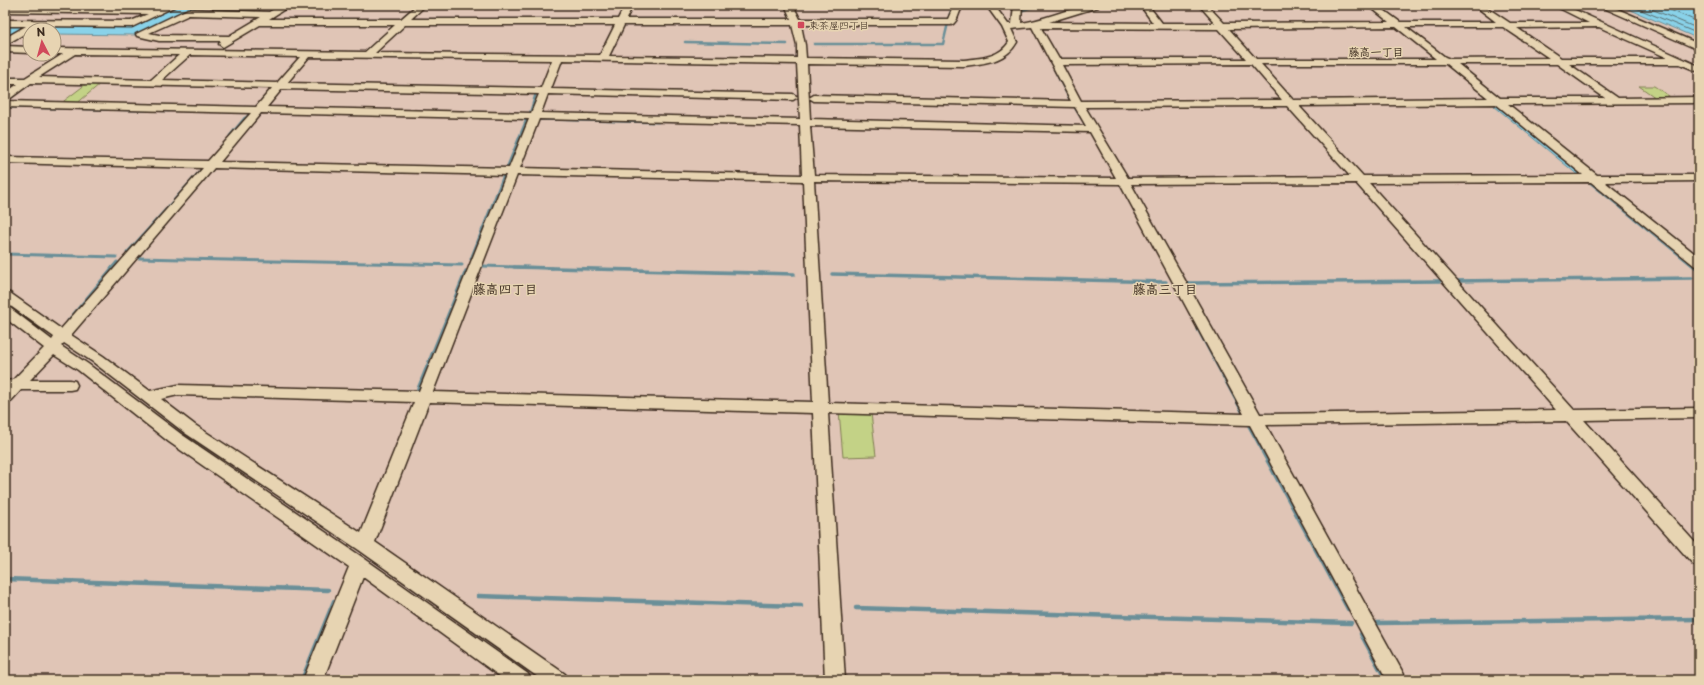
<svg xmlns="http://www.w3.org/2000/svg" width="1704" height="685" font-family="'Playpen Sans','Klee One',sans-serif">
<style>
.green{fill:#c3d286;stroke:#7f7e52}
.water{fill:#89d2e9;stroke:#6a8f98}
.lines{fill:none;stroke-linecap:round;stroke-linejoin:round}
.shore{stroke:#5a6d6f;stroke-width:1}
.stream-far3{stroke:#6a8f98;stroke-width:2.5}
.stream-far2{stroke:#6a8f98;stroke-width:3}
.stream-far1{stroke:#6a8f98;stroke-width:3.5}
.stream{stroke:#6a8f98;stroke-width:4.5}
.minor-casing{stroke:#3b2a1e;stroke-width:3}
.minor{fill:#e7d4b2;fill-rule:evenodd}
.poi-dot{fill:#d1495b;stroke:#e7d4b2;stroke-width:1.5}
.labels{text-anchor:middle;stroke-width:3;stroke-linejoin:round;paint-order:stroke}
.far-poi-label{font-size:10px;fill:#3b2a1e;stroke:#e7d4b2;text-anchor:start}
.far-neighbourhood-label{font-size:11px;font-weight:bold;fill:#3b2a1e;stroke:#e7d4b2}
.neighbourhood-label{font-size:13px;font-weight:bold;fill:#3b2a1e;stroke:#e7d4b2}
</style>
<rect width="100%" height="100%" fill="#e0c5b6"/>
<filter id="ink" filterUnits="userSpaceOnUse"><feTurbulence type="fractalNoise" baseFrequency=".025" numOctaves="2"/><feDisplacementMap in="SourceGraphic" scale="8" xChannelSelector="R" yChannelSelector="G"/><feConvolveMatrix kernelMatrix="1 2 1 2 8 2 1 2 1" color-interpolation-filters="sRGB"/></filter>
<g filter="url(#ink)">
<g class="green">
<polygon points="86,84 100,84 75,105 60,104"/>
<polygon points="1639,86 1654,86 1675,100 1659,100"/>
<polygon points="839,411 871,413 876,456 843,457"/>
</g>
<g class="water">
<path d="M 181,5 L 200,5 L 136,35 L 54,34 L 54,30 L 30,30 L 30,33 C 23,33 9,35 5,33 L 5,26 L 37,25 L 39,26 L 133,27 Z"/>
<polygon points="1619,5 1699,5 1699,39"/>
<polygon points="1494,106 1499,106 1585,175 1579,176"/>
<polygon points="1588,182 1594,183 1699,267 1699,272"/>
</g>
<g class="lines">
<g class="shore">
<polyline points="1629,5 1699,34"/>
<polyline points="1642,5 1699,29"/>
<polyline points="1658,5 1699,22"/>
</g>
<g class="stream-far3">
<polyline points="1020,11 1038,5"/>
<polyline points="948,20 953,5"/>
<polyline points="685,42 787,44"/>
<polyline points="814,44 943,44 948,23"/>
<polyline points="1054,69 1071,102"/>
<polyline points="1074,106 1082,119"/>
<polyline points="5,107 169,111"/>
<polyline points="530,113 536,93 533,93"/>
<polyline points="245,119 250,113"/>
<polyline points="524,119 527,119"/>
<polyline points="538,119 551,119"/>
</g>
<g class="stream-far2">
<polyline points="1082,118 1084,122"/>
<polyline points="538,119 658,122"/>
<polyline points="230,136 245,118"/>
<polyline points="507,168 527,119 524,119"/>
<polyline points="127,253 203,168"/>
<polyline points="5,254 116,257"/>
<polyline points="138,258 462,265"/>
<polyline points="471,259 504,175"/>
<polyline points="482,266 553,268"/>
<polyline points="112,268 117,262"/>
</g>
<g class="stream-far1">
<polyline points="514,267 794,274"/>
<polyline points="832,274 1166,282"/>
<polyline points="1455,281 1692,278"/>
<polyline points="1188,283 1440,281"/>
<polyline points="68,321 113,267"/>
<polyline points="1198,329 1243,413"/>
<polyline points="418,389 466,271"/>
<polyline points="1249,426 1264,453"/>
</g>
<g class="stream">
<polyline points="1263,452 1348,609"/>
<polyline points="5,579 328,590"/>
<polyline points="478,596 801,606"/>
<polyline points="856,608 1351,623"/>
<polyline points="1377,623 1699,619"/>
<polyline points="1361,634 1386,680"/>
<polyline points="302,680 334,601"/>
</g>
<g class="minor-casing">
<g id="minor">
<polygon points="118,5 128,5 123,9 158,9 167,5 178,5 132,27 38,26 5,45 5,38 26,26 5,26 5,20 131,21 148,14 5,12 5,8 113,8"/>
<path d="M 281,5 L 291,5 L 269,19 L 401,19 L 417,5 L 426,5 L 411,19 L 618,19 L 625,5 L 633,5 L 626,19 L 791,19 L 785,5 L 793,5 L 800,19 L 948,19 L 954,5 L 964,5 C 958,10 959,22 951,25 L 801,25 L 805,45 L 806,58 L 964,60 C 980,58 999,58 1009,42 L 1002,27 L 986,5 L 994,5 L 1008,24 L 1012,24 L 1014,5 L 1022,5 L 1021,23 C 1047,20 1072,5 1099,5 L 1098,7 L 1049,22 L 1153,23 L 1140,5 L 1148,5 L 1162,23 L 1215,23 L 1199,5 L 1207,5 L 1224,23 L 1389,22 L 1368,5 L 1377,5 L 1400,22 L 1496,22 L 1474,5 L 1483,5 L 1510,23 L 1589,23 L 1553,5 L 1564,5 L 1699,66 L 1699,72 L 1680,64 L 1569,64 L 1618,98 L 1699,97 L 1699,103 L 1508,104 L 1597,175 L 1699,175 L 1699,181 L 1605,182 L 1699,257 L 1699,267 L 1695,266 L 1591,182 L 1369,183 L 1574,410 L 1699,408 L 1699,418 L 1584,420 L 1699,547 L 1699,566 L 1693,564 L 1566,421 L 1266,425 L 1407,680 L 1387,680 L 1250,425 L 828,413 L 845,680 L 825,680 L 813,413 L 429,402 L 375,542 L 565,674 L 568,680 L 542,680 L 359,550 L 185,433 L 93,362 L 64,343 L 61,346 L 88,364 L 181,434 L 365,559 L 528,674 L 531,680 L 505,680 L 363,577 L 323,680 L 303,680 L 349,567 L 169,442 L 78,370 L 54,355 L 30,380 L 70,380 L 75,381 L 77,385 L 75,389 L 70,390 L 21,390 L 10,402 L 5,403 L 6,381 L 13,380 L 44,348 L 5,318 L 5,307 L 10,308 L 52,340 L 54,337 L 5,302 L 5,292 L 10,293 L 61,329 L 203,168 L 5,163 L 5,157 L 208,161 L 251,113 L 5,107 L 5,101 L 256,107 L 272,88 L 31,83 L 8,100 L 5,101 L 5,93 L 18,84 L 5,84 L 5,78 L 25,78 L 63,54 L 54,54 L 54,48 L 365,52 L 395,25 L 260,25 L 223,47 L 219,44 L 221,41 L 159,41 L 137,36 L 136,34 L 188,9 L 269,12 ZM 189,15 L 261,17 L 229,36 L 159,35 L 149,33 ZM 405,25 L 615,25 L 600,55 L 375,53 ZM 624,25 L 792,25 L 797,45 L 797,58 L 609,56 ZM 1032,27 L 1071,101 L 814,95 L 809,98 L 814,101 L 1075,107 L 1086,126 L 810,119 L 807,64 L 964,66 C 985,63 1006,62 1017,42 L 1011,29 ZM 1396,27 L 1436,59 L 1256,59 L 1229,29 ZM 1406,27 L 1503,27 L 1549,58 L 1450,59 L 1445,57 ZM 1599,27 L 1668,58 L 1561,58 L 1517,28 ZM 1041,28 L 1219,29 L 1246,59 L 1059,59 ZM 75,54 L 179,55 L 151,80 L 39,77 ZM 190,55 L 300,57 L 277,83 L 162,80 ZM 309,57 L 552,60 L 541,88 L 287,83 ZM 562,60 L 797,64 L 800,119 L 541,113 L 548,94 L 793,100 L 798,97 L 793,94 L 551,89 ZM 1251,64 L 1282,100 L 1081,101 L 1062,65 ZM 1261,64 L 1446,64 L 1488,98 L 1293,100 ZM 1458,64 L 1557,64 L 1605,98 L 1500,98 ZM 282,89 L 539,94 L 531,113 L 267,107 ZM 1496,104 L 1583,175 L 1363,176 L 1299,106 ZM 1287,106 L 1350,176 L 1128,178 L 1085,107 ZM 261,113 L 529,119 L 509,168 L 220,162 ZM 539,119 L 800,125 L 802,175 L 520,168 ZM 810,126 L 1090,132 L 1116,178 L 814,175 ZM 214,168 L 506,175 L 419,391 L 178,385 L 150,391 L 103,356 L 71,335 ZM 517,175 L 803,181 L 813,402 L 433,392 ZM 814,181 L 1120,184 L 1244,414 L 828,403 ZM 1356,183 L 1556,410 L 1260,414 L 1131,184 ZM 178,395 L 414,402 L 361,533 L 195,425 L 161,399 Z"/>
<polygon points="1597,5 1608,5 1699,44 1699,50"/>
<polygon points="5,46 30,47 30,53 5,52"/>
</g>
</g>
<use href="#minor" class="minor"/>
</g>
</g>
<rect class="poi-dot" x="797" y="21" width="8" height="8" rx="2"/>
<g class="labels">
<g class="far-poi-label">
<text x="809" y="29">東茶屋四丁目</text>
</g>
<g class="far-neighbourhood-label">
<text x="1376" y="56">藤高一丁目</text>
</g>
<g class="neighbourhood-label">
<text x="505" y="294">藤高四丁目</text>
<text x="1165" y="294">藤高三丁目</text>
</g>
</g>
<rect width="1704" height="685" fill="none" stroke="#e7d4b2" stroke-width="20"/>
<rect x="10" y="10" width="1684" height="665" fill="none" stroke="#3b2a1e" stroke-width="1.5" filter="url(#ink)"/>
<g transform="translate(42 42) rotate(354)"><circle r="19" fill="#e7d4b2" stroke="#a29077"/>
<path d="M0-3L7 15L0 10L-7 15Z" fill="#d1495b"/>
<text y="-6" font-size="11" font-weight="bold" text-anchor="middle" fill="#3b2a1e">N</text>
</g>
</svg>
